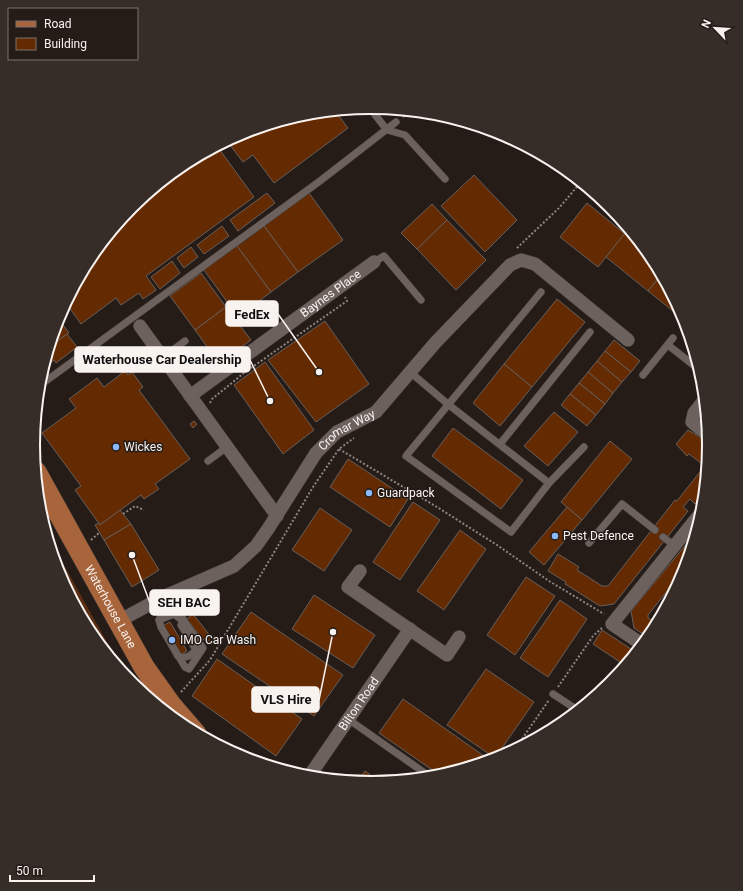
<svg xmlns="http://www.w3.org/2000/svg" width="743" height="891" font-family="Roboto,sans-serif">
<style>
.green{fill:#5c2e14}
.building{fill:#642a01;stroke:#695f5a}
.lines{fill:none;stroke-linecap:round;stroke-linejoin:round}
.lane-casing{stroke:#3d3633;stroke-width:8}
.street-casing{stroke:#3d3633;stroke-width:14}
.primary-casing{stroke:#3d3633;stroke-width:22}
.path{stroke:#8c8581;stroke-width:2;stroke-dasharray:2 2;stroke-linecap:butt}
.lane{stroke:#6c615c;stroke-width:7}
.street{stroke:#6c615c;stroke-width:13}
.primary{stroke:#a8643a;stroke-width:21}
.poi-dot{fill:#8cb9fc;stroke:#251c18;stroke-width:1.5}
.labels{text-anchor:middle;stroke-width:3;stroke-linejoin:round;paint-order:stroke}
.street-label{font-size:12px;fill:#f9f3f0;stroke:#251c18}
.poi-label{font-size:12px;fill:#f9f3f0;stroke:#251c18;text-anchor:start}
.rim{fill:none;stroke:#f9f3f0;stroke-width:2}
.leader{fill:none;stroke:#f9f3f0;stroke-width:1.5}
.callout-dot{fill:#f9f3f0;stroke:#251c18;stroke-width:1.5}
.callout{fill:#f9f3f0;stroke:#f9f3f0;stroke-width:1.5}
.callout-label{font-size:13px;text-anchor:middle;font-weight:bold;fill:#111}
</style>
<rect width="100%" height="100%" fill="#251c18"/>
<g class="green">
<polygon points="706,405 709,435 701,428 699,414"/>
<path d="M 45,531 L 113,653 L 146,696 C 110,667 76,617 59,575 C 53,561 50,545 45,531 Z"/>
</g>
<g class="building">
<polygon points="335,111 348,128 274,183 253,155 243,162 227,141 242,133 306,113"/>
<polygon points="217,146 254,197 146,276 156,290 143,299 139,293 121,305 116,298 81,324 66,303 90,257 132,206 184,164"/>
<polygon points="474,175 517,220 485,252 441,206"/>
<polygon points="267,193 275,203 238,231 230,220"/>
<polygon points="309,193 343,240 298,272 264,226"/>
<polygon points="587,203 625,234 598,267 560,237"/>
<polygon points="432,204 447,220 417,249 401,233"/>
<polygon points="447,220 486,260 456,290 417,249"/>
<polygon points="222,226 229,236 204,254 197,245"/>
<polygon points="264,226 298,272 271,292 237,246"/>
<polygon points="629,228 653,258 662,274 648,291 606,257"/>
<polygon points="237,246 271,292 238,317 204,270"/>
<polygon points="191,247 198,257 184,268 177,258"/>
<polygon points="172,261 180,273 160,289 151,277"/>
<polygon points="201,273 226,307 195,330 170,296"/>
<polygon points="662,274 682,311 678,315 648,291"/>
<polygon points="557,299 585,322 532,387 504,364"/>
<polygon points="226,307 251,340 219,363 195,330"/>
<polygon points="58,318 69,333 49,347"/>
<polygon points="325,321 369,384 316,422 268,360"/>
<polygon points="67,334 77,347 56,363 54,360 43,369 49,347"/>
<polygon points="614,340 640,361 631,372 605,351"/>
<polygon points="605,351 631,372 622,382 597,361"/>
<polygon points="597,361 622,382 613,393 588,372"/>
<polygon points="265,362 314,430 283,454 234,385"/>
<polygon points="504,364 532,387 500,426 473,403"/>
<polygon points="125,371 128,375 132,372 143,387 139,390 190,459 155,484 159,489 144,499 141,495 100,525 75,490 81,486 42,433 76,408 69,399 97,378 104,387"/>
<polygon points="588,372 613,393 605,404 579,383"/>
<polygon points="579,383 605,404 596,415 570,394"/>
<polygon points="570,394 596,415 587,426 561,405"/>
<polygon points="554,412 578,432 548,466 524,446"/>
<polygon points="194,421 197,424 193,428 190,424"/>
<polygon points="453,428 523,480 501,509 432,456"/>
<polygon points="688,430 703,439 702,441 710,447 706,491 695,504 690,499 683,507 688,511 614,604 600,606 565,584 566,582 548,571 558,554 579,567 577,570 602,586 608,586 675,500 677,501 703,468 702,464 689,454 687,456 676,444"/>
<polygon points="610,441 632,459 582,520 561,502"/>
<polygon points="348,459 408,499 390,527 330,487"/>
<polygon points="413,502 440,520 400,580 373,562"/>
<polygon points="567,507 582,520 544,565 529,552"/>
<polygon points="320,508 352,530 324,571 292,550"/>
<polygon points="120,510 131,524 104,540 95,525 99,523 100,525"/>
<polygon points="131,524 159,570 132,587 104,540"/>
<polygon points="460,530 486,549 444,610 417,591"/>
<polygon points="698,530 687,566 648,615 648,618 658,624 649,638 634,628 631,611"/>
<polygon points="526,577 555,596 515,655 487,635"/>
<polygon points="70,590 74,594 70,597 68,592"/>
<polygon points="314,595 375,635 353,668 292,629"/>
<polygon points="560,600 587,619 548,677 520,658"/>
<polygon points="251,612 343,675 314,716 222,654"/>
<polygon points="193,614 214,641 210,643 206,638 203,640 187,619"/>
<polygon points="170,622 187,651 175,658 158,628"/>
<polygon points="602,630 637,653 626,666 593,644"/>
<polygon points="217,659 302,719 276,756 192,696"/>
<polygon points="486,669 534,702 495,758 447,725"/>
<polygon points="403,699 491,761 441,776 379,733"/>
<polygon points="524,742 527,744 520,748"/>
<polygon points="365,771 382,783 357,783"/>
</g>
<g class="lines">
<g class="lane-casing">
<g id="lane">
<polyline points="369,107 387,130 405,135 445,179"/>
<polyline points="374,262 384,256 421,300"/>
<polyline points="668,345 701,371"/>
<polyline points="162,358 185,341"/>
<polyline points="410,372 449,405 549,483 511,532 406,456 541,292"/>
<polyline points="643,375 673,338"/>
<polyline points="39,386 320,181 396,122"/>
<polyline points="500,444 590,332"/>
<polyline points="208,461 227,447"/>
<polyline points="549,483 584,447"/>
<polyline points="663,537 674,545"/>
<polyline points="589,543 622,504 655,530"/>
<polyline points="157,600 163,612 159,620 161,627 185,667 189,669 203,648 184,621 171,594"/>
<polyline points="159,620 174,614 183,621"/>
<path d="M 178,656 C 187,659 190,656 196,650 L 181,625 L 183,623"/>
<polyline points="553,694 579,711"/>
<polyline points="348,719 429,776 428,778"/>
</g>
</g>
<g class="street-casing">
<g id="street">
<polyline points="140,326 277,516"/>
<path id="s1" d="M 190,396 L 374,262"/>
<polyline points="705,399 694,413 692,422 709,436"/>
<polyline points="360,571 348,587 447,655 459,637"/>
<path id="s2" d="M 119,621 L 163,597 L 234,566 L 256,546 L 268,529 L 316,453 L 337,432 L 376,412 L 435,343 L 510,265 L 521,260 L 535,264 L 628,340"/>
<polyline points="643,645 612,624 704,509"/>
<path id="s3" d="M 308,778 L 410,629"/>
</g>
</g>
<g class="primary-casing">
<g id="primary">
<path id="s4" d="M 36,472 L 144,667 L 171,705 L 196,734"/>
</g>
</g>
<g class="path">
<polyline points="403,117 411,111"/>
<polyline points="517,248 559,208 581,182"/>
<polyline points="251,368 347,301 345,297"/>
<polyline points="210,403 212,399 244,373"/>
<polyline points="339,449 437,507 497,545 549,581 604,614"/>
<polyline points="123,514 135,506 144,510"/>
<polyline points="48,538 53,535"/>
<polyline points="91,540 100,532"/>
<polyline points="558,687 593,636 602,628"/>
<polyline points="181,692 210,660 313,487 339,449 354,438"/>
<polyline points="513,752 549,700"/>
</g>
<use href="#lane" class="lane"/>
<use href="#street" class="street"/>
<use href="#primary" class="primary"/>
</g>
<g class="poi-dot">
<circle cx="116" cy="447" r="4"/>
<circle cx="369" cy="493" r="4"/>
<circle cx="555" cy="536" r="4"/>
<circle cx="172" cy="640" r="4"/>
</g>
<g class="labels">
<g class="street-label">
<text dy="4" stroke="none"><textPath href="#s1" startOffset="174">Baynes Place</textPath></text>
<text dy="4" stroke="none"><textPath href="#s2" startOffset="307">Cromar Way</textPath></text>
<text dy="4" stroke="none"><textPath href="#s4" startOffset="154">Waterhouse Lane</textPath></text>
<text dy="4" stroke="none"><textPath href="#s3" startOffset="90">Bilton Road</textPath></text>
</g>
<g class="poi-label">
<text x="124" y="451">Wickes</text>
<text x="377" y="497">Guardpack</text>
<text x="563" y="540">Pest Defence</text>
<text x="180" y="644">IMO Car Wash</text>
</g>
</g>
<path d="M0 0H743V891H0ZM40 445a331 331 0 1 1 662 0a331 331 0 1 1-662 0Z" fill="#362d29" fill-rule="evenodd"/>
<path class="rim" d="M40 445a331 331 0 1 1 662 0a331 331 0 1 1-662 0Z"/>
<path class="leader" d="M319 372L278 314M270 401L250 360M132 555L150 603M333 632L319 700"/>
<g class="callout-dot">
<circle cx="319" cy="372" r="4"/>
<circle cx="270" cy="401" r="4"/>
<circle cx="132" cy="555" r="4"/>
<circle cx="333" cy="632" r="4"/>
</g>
<g class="callout">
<rect x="226" y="301" width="52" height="25" rx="4"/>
<rect x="75" y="347" width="175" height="25" rx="4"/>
<rect x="150" y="590" width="69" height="25" rx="4"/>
<rect x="252" y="687" width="67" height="25" rx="4"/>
</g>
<g class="callout-label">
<text x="252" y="319">FedEx</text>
<text x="162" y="364">Waterhouse Car Dealership</text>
<text x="184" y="607">SEH BAC</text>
<text x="286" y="704">VLS Hire</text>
</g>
<rect x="8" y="8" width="130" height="52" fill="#251c18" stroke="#7a726e"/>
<rect x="16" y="21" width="20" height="6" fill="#a8643a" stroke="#7a726e"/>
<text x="44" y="28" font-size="12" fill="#f9f3f0">Road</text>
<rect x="16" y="38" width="20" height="12" fill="#642a01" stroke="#7a726e"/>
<text x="44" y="48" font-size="12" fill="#f9f3f0">Building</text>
<g transform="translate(715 28) rotate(295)" stroke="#251c18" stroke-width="3" paint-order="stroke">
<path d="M0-3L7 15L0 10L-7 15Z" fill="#f9f3f0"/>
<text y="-6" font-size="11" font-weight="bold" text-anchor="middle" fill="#f9f3f0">N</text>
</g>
<path d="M10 875v6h84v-6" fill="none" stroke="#f9f3f0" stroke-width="2"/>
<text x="16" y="875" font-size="12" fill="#f9f3f0" stroke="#251c18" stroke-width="3" paint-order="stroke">50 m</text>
</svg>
